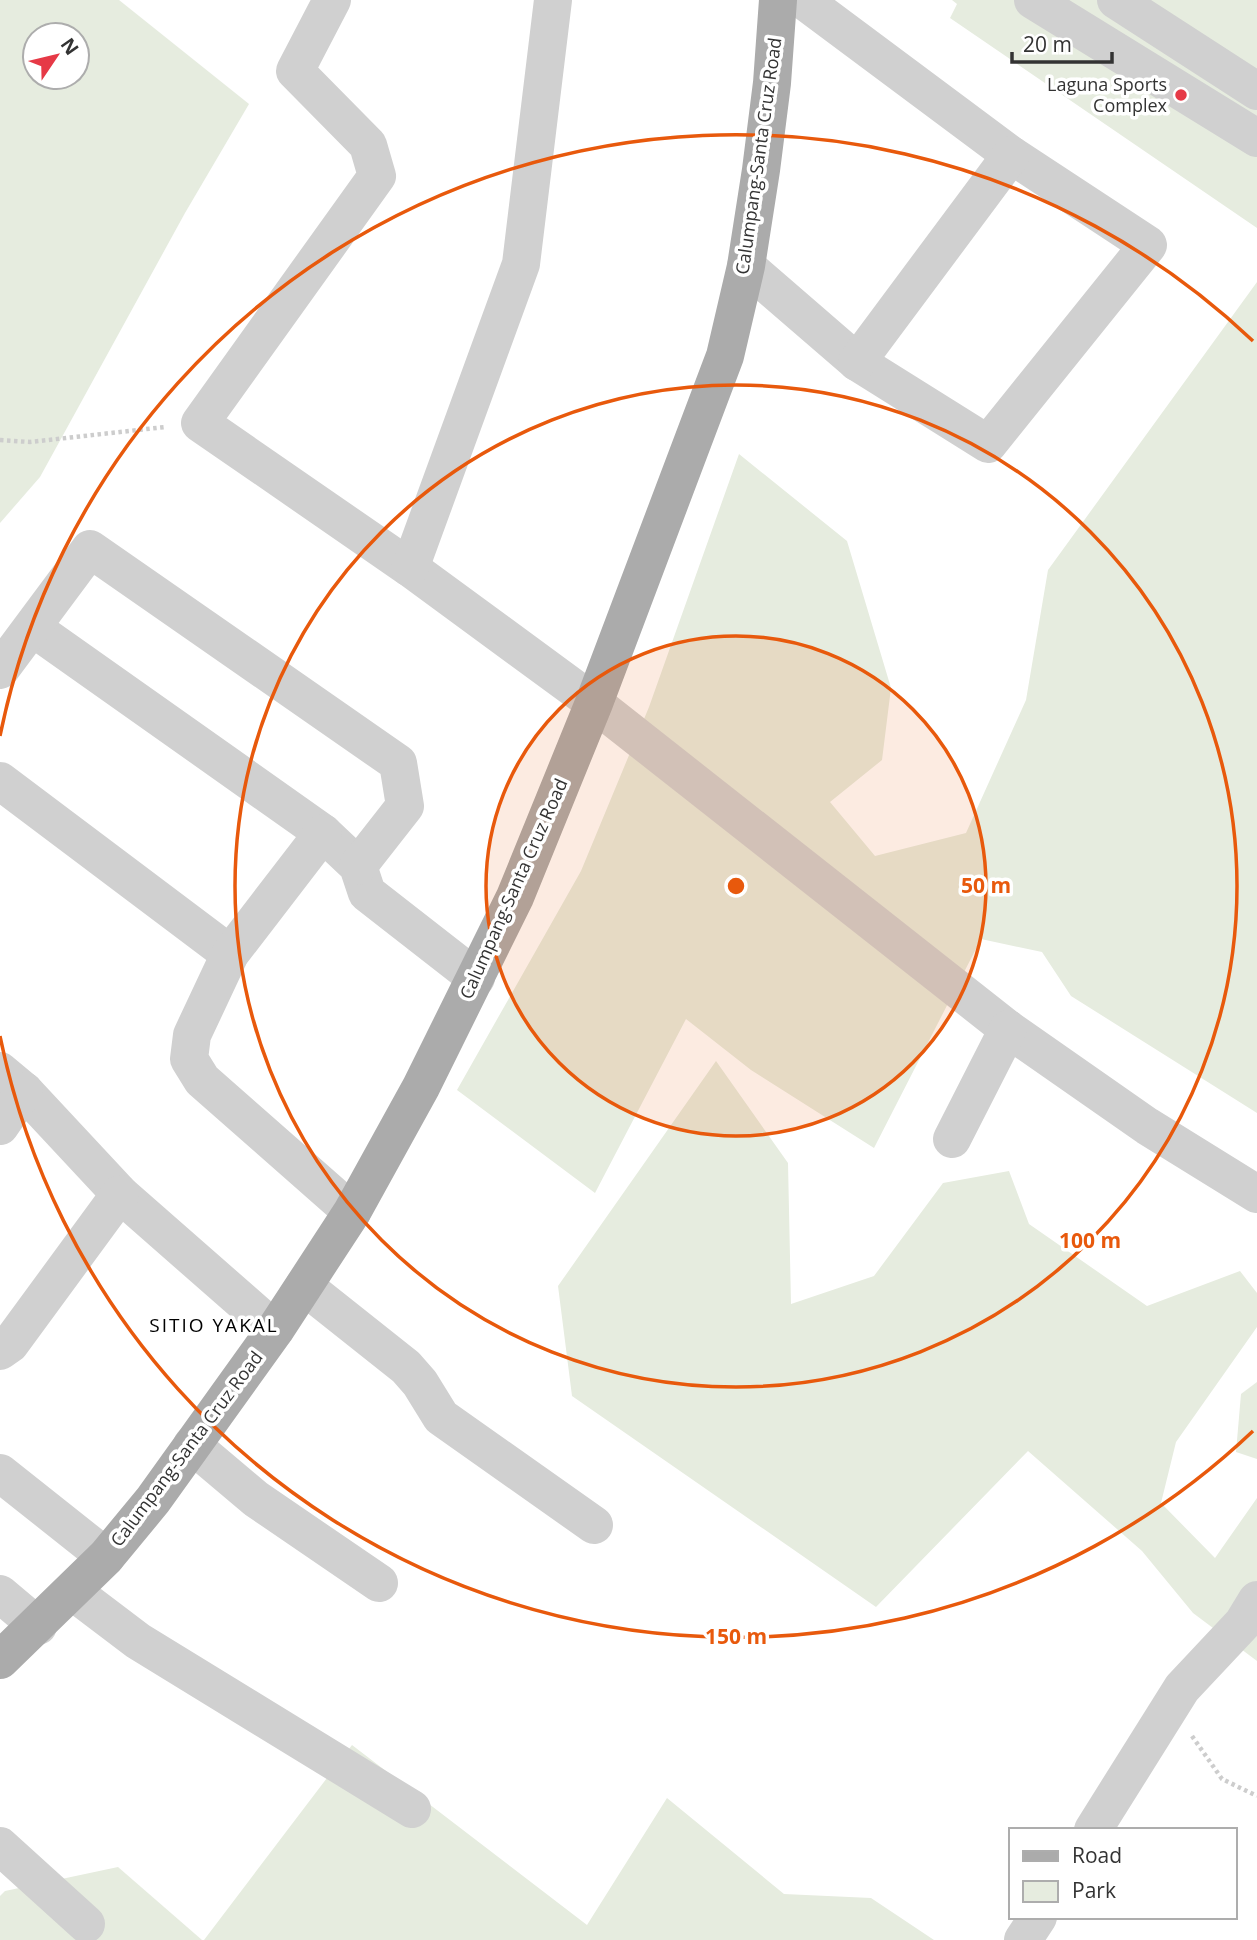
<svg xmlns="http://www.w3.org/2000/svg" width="1257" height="1940" font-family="'Open Sans',sans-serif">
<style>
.green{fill:#e6ecdf;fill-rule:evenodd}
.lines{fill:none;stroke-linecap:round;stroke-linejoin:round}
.path{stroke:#cdcdcd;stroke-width:4.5;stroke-dasharray:3.5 3.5;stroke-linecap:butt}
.minor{stroke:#d0d0d0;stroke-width:38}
.major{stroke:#ababab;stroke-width:38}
.ring{fill:none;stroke:#e8590c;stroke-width:3.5}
.poi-dot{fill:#e63946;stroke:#fff;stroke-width:2.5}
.labels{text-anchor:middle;stroke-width:7;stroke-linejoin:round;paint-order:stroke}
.poi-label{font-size:18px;fill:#333;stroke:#fff;text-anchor:end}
.street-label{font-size:18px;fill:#333;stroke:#fff}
.neighbourhood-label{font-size:19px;letter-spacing:2px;fill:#000;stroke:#fff}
.centre{fill:#e8590c;stroke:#fff;stroke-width:3.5}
.ring-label{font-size:21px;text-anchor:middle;font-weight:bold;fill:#e8590c;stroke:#fff;stroke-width:7;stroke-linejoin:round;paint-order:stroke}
</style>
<rect width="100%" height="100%" fill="#fff"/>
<g class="green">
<path d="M 0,0 L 119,0 L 249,104 L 185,213 L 40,477 L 0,523 ZM 35,35 L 77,35 L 77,77 L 35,77 Z"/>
<polygon points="952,0 1257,0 1257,228 950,18 957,4"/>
<polygon points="1257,282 1257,1113 1071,996 1042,952 981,939 874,1148 751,1070 686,1019 595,1193 457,1090 581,871 649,707 739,454 847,541 891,688 882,760 830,802 875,856 966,833 1026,700 1048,570"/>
<polygon points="716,1061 788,1163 791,1304 874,1276 943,1183 1009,1171 1029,1224 1147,1306 1240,1271 1257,1293 1257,1327 1176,1442 1161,1503 1215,1558 1257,1498 1257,1661 1193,1613 1142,1551 1028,1451 876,1607 572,1396 558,1286"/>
<polygon points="1257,1382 1257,1459 1236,1452 1241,1394"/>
<polygon points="352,1745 587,1925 667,1798 784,1894 871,1898 934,1940 204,1940"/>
<polygon points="118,1867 202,1940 0,1940 0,1896 5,1891"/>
</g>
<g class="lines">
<g class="path">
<polyline points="0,440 30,442 165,427"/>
<polyline points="1192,1736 1222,1779 1257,1796"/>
</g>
<g class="minor">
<polyline points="332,0 295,71 368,145 377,176 200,423 410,568 594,703 1008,1029 1147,1126 1257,1194"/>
<polyline points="1033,0 1257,138"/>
<polyline points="1116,0 1257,91"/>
<polyline points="746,266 857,362 988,444 1148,245 1011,155 803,0"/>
<polyline points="857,362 1011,155"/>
<polyline points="410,568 521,264 553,0"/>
<polyline points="33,628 323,833 358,866 367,893 476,978"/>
<polyline points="0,670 90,549 398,763 405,806 358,866"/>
<polyline points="0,781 230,954"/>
<polyline points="323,833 230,954 192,1035 189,1059 202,1080 352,1212"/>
<polyline points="0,1071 24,1091 120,1194 275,1330"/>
<polyline points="0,1126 24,1091"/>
<polyline points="952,1139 1008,1029"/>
<polyline points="304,1286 406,1367 420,1383 441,1417 594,1525"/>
<polyline points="0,1351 10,1344 120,1194"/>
<polyline points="192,1445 256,1499 379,1583"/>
<polyline points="0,1473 106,1557"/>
<polyline points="72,1591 138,1641 412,1809"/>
<polyline points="0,1594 38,1626"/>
<polyline points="1093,1830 1182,1688 1243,1623 1257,1600"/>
<polyline points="0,1846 86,1924"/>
<polyline points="1023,1940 1038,1917"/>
</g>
<polyline class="major" points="0,1660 106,1557 153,1500 275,1330 352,1212 421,1087 515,897 594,703 725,356 746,266 761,170 772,83 778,0"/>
</g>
<circle cx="736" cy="886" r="250" fill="#e8590c" fill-opacity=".12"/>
<g class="ring">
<circle cx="736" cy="886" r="250"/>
<circle cx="736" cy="886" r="501"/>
<path d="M1253 1431A751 751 0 0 1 0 1036M0 736A751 751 0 0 1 1253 341"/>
</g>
<circle class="poi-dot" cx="1181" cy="95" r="7"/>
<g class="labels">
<g class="poi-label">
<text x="1167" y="91">Laguna Sports<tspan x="1167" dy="21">Complex</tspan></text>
</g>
<g class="street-label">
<text transform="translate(759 156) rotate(-82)" y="6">Calumpang-Santa Cruz Road</text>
<text transform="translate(514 889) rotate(-66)" y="6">Calumpang-Santa Cruz Road</text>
<text transform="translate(187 1449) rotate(-53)" y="6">Calumpang-Santa Cruz Road</text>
</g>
<g class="neighbourhood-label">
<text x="214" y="1332">SITIO YAKAL</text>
</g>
</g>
<circle cx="736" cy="886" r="10" class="centre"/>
<g class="ring-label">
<text x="986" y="893">50 m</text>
<text x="1090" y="1248">100 m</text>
<text x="736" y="1644">150 m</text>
</g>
<rect x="1009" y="1828" width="228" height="91" fill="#ffffff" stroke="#adadad" stroke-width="2"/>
<rect x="1023" y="1851" width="35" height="10" fill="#ababab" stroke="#adadad" stroke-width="2"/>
<text x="1072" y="1863" font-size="21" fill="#333333">Road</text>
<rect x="1023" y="1881" width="35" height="21" fill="#e6ecdf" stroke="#adadad" stroke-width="2"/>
<text x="1072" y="1898" font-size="21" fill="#333333">Park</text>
<g transform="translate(56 56) rotate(55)"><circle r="33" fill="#ffffff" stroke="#adadad" stroke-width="2"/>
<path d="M0-5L12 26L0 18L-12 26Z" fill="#e63946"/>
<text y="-10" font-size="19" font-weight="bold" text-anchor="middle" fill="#333333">N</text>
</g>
<path d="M1012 52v10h100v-10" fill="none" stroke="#333333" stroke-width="3.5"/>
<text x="1023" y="52" font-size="21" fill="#333333" stroke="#ffffff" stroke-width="5" paint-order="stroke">20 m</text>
</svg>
